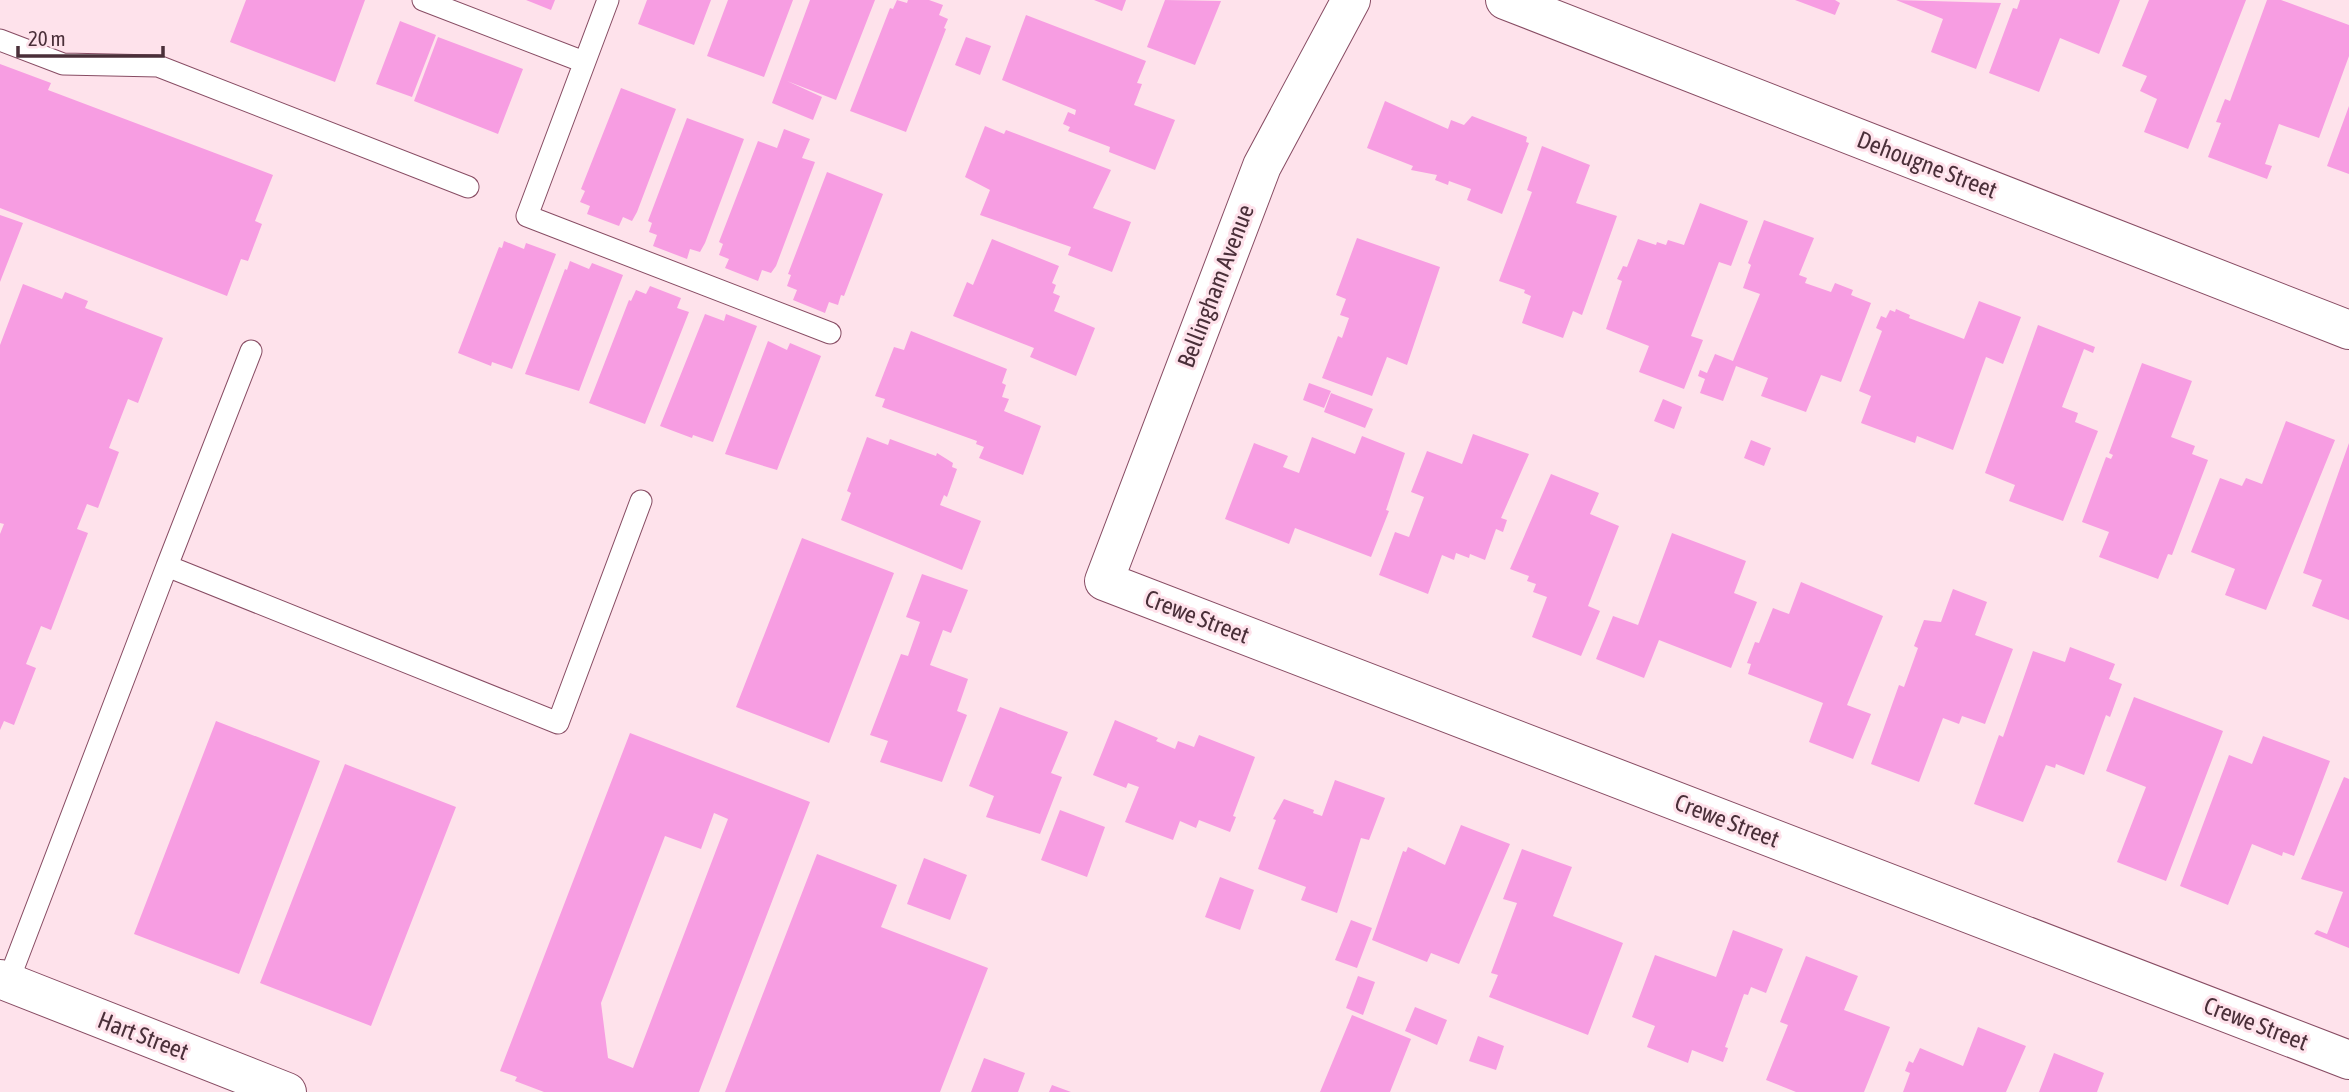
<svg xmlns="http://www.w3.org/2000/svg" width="2349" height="1092" font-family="'Asap Condensed',sans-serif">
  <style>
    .building { fill: #f79de2; fill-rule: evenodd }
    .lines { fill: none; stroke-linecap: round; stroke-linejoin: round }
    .service-casing { stroke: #874c63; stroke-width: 23 }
    .minor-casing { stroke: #874c63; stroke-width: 40 }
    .service { stroke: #fff; stroke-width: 21 }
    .minor { stroke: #fff; stroke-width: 38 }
    .labels { text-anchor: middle; stroke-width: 6; stroke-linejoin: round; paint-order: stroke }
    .street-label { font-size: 24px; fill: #4a2f39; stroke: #fee2eb }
  </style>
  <rect width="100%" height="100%" fill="#fee2eb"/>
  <path class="building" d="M246,0H365L335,82L230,42Z
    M526,0H555L551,10Z
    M647,0H711L694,45L638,24Z
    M728,0H793L764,77L707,56Z
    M810,0H875L836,100L787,81L822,97L813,120L772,103Z
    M897,0L907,3L908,0H929L943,5L939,15L948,19L944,28L946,29L906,132L850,111L890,8L893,9Z
    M1094,0H1126L1122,11Z
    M1165,0L1221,1L1195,65L1147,47Z
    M1795,0H1835L1840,3L1835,15Z
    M1896,0L2001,3L1976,69L1931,52L1943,19Z
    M2020,0H2120L2099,54L2060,38L2039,92L1989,73L2013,8L2017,9Z
    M2149,0H2246L2188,149L2144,132L2157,99L2140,91L2147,76L2122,66Z
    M2267,0H2281L2349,25V56L2319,138L2279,124L2265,164L2272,166L2267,179L2208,157L2221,123L2216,122L2225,99L2230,101Z
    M1026,15L1146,61L1137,83L1142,84L1134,105L1175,120L1155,170L1109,152L1110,147L1068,131L1070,127L1063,124L1068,112L1075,115L1076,110L1002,80Z
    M400,21L436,35L412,97L376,84Z
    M438,37L523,69L498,134L414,101Z
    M966,37L991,46L980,75L955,65Z
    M0,64L51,83L48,90L273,175L255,221L262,224L248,261L241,259L227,296L0,208Z
    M621,88L676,109L637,212L632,221L623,217L619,226L587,214L590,206L580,202L585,191L581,189Z
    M1385,101L1448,129L1451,120L1464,125L1472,116L1527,137L1526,142L1529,143L1502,214L1467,200L1471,189L1449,181L1448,185L1435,180L1437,175L1411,170L1413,166L1367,148Z
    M2349,106V174L2327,166Z
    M687,118L744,139L705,243L700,252L690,249L687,259L653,246L657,235L649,232L652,223L648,221Z
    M985,126L1004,134L1006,130L1111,170L1093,208L1131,222L1112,272L1068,255L1071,247L980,215L990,190L965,177Z
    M784,129L810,139L802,158L815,162L776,266L771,273L762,270L758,281L725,268L729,259L719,255L723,244L719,242L758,141L777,148Z
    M1542,146L1590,165L1576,203L1617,216L1582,315L1573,311L1563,338L1522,323L1531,296L1524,293L1525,290L1499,281L1532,192L1527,190Z
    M827,172L883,194L844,296L841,295L838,305L829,302L825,313L793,300L797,290L787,286L791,275L788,274Z
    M1700,203L1748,221L1731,266L1719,262L1691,336L1703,340L1684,389L1639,372L1649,346L1606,329L1622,281L1617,279L1623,266L1627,267L1638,239L1656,245L1657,242L1666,245L1668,240L1684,245Z
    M0,215L23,223L0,282Z
    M1764,220L1814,238L1799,275L1807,278L1805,283L1831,292L1835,283L1853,290L1851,295L1871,303L1841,382L1821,375L1806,412L1761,396L1768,378L1736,366L1723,401L1700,393L1705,379L1698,376L1700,370L1707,373L1715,354L1733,361L1760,294L1743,288L1751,265L1748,263Z
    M1357,238L1440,267L1407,365L1387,357L1372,396L1322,378L1338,336L1342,338L1349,318L1340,315L1346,299L1336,295Z
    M992,239L1059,266L1052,283L1056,285L1053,293L1060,296L1054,311L1095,328L1076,376L1030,357L1034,348L953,316L967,282L973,285Z
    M504,241L524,249L526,243L556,254L512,369L492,362L491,366L458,353L499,247L502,248Z
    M570,261L589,269L592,263L623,275L579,391L525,374L565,269L567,270Z
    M23,284L62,299L65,292L88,301L85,308L163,338L138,403L128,399L109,448L119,452L98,508L87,504L77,529L88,533L51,630L41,626L26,664L36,668L14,725L4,721L0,730V534L4,524L0,523V345Z
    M650,286L681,298L677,308L689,312L645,424L589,403L629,300L631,301L636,290L646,294Z
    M1979,301L2021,317L2003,364L1986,357L1953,450L1917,436L1915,443L1861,423L1871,396L1859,391L1882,331L1876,328L1881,316L1886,318L1890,310L1895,312L1896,309L1910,315L1909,318L1964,339Z
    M705,314L724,321L726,314L757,326L713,442L693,435L692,438L660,426Z
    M2038,325L2095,347L2093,353L2084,349L2062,407L2078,413L2075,422L2098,431L2063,521L2009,501L2015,485L1985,473Z
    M911,331L1007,369L1002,383L1006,385L1002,397L1009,399L1004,411L1041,426L1023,475L979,458L984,447L976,444L977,441L882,407L885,399L875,396L894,347L904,350Z
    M768,341L787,350L790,343L821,356L777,470L725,454Z
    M2142,363L2192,381L2171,437L2195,446L2192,454L2208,460L2172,555L2168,554L2158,579L2099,557L2109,532L2082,522L2106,457L2111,459L2113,455L2109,453Z
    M1309,383L1331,391L1324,408L1303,400Z
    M1331,393L1373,409L1365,428L1324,412Z
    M1663,399L1682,407L1674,429L1654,421Z
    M2286,421L2335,440L2266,610L2225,595L2235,569L2191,552L2220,478L2242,486L2246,478L2262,484Z
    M1473,434L1529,454L1501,518L1507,520L1503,532L1496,529L1485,560L1470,554L1469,558L1456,553L1454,560L1442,555L1428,594L1379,575L1395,532L1409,537L1424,497L1411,492L1427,451L1462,464Z
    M1362,436L1405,453L1386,510L1389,511L1371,557L1295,528L1289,544L1225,519L1254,443L1288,456L1283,467L1299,473L1312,437L1355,454Z
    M867,437L888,445L890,439L936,456L937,453L953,463L952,467L957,469L947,497L944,495L940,505L981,521L962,570L841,520L851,493L847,491Z
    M1751,440L1771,448L1764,466L1744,458Z
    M2349,443V620L2312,606L2322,580L2303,573Z
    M1551,474L1599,493L1590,514L1619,526L1588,606L1600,611L1581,656L1532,637L1547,597L1533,592L1536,584L1527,581L1529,576L1510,569Z
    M1672,533L1746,561L1734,593L1757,602L1731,668L1659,640L1644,678L1596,659L1613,616L1638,625Z
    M802,538L894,573L829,743L736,707Z
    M922,574L968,590L951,633L943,630L930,665L968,679L957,711L967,715L942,782L880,762L888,741L870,735L901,654L908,656L920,622L906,617Z
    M1801,582L1883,616L1847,705L1871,714L1853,759L1809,742L1823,703L1748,674L1751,664L1747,663L1755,642L1759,643L1773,608L1789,614Z
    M1953,589L1987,602L1975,635L2013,649L1985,724L1962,716L1959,724L1943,718L1919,782L1871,764L1899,685L1904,687L1918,648L1914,646L1924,620L1941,622Z
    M2070,647L2115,664L2109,679L2122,684L2110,717L2106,715L2084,775L2056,764L2055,768L2046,765L2023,822L1974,804L1999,735L2003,737L2033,651L2065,662Z
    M2134,697L2223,731L2166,881L2117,862L2146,787L2106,771Z
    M1000,707L1068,732L1051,773L1062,777L1040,834L986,817L994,796L969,786Z
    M1115,720L1158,738L1156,741L1175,749L1178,741L1194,747L1199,735L1255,757L1233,816L1236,817L1230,832L1199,820L1196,828L1180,821L1173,840L1125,822L1139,787L1128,783L1126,788L1093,775Z
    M216,721L320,761L239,974L134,934Z
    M630,733L810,802L699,1092H544L515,1081L517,1077L500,1071ZM714,813L728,819L633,1068L608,1058L601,1003L665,836L701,849Z
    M2263,736L2330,761L2294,856L2283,852L2282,856L2252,844L2228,905L2180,886L2229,755L2252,764Z
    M345,764L456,807L371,1026L260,983Z
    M2344,777L2349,779V948L2314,934L2317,930L2327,934L2343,892L2301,879Z
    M1335,780L1385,798L1369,840L1361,838L1337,913L1301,900L1306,887L1258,869L1276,820L1273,819L1284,799L1314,810L1313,813L1322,816Z
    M1060,810L1105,827L1087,877L1041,860Z
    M1461,825L1510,844L1459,964L1431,953L1427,962L1372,940L1403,851L1406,852L1408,847L1445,865Z
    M1522,849L1572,867L1553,916L1623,943L1588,1035L1489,997L1498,975L1491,973L1517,903L1503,899Z
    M817,854L897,885L881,927L988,968L940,1092H725Z
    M924,858L967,875L950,920L907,904Z
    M1220,877L1254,890L1240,930L1205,917Z
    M1351,920L1372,928L1357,968L1335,960Z
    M1733,930L1783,949L1766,993L1751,987L1748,995L1744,994L1725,1047L1728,1048L1723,1062L1692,1050L1688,1063L1647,1047L1655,1026L1632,1017L1655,955L1716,977Z
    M1806,956L1858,976L1844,1010L1890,1027L1864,1092H1796L1766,1080L1788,1025L1780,1022Z
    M1358,976L1375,982L1363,1015L1346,1008Z
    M1415,1007L1447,1020L1437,1045L1405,1031Z
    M1352,1015L1411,1039L1390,1092H1320Z
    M1978,1027L2026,1046L2006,1092H1903L1910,1073L1905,1071L1909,1061L1913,1063L1920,1048L1963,1066Z
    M1478,1036L1504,1046L1496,1070L1469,1061Z
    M2054,1053L2104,1073L2097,1092H2039Z
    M984,1058L1025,1073L1018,1092H971Z
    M1052,1085L1071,1092H1049Z"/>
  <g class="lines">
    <g class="service-casing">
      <path id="service" d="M423,0L584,62
        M608,0L527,216L830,333
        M0,40L63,64L158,66L468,187
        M167,566L251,351
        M8,982L167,566L558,723L641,501"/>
    </g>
    <g class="minor-casing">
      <path id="minor" d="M1351,0L1262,166L1104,581L2349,1060
        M1505,0L2349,330
        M0,979L287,1092"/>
    </g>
    <use href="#service" class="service"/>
    <use href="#minor" class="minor"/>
  </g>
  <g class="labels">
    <g class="street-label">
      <text transform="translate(1927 165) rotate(21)" y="8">Dehougne Street</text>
      <text transform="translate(1216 286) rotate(-69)" y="8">Bellingham Avenue</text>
      <text transform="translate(1197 617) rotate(21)" y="8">Crewe Street</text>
      <text transform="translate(1727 821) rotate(21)" y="8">Crewe Street</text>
      <text transform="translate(2256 1024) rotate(21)" y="8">Crewe Street</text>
      <text transform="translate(143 1036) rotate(21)" y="8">Hart Street</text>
    </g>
  </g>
  <path d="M18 46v10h145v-10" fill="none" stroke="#4a2f39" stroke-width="3.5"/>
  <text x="28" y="46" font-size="21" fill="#4a2f39" stroke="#fee2eb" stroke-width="5" paint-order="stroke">20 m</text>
</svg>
